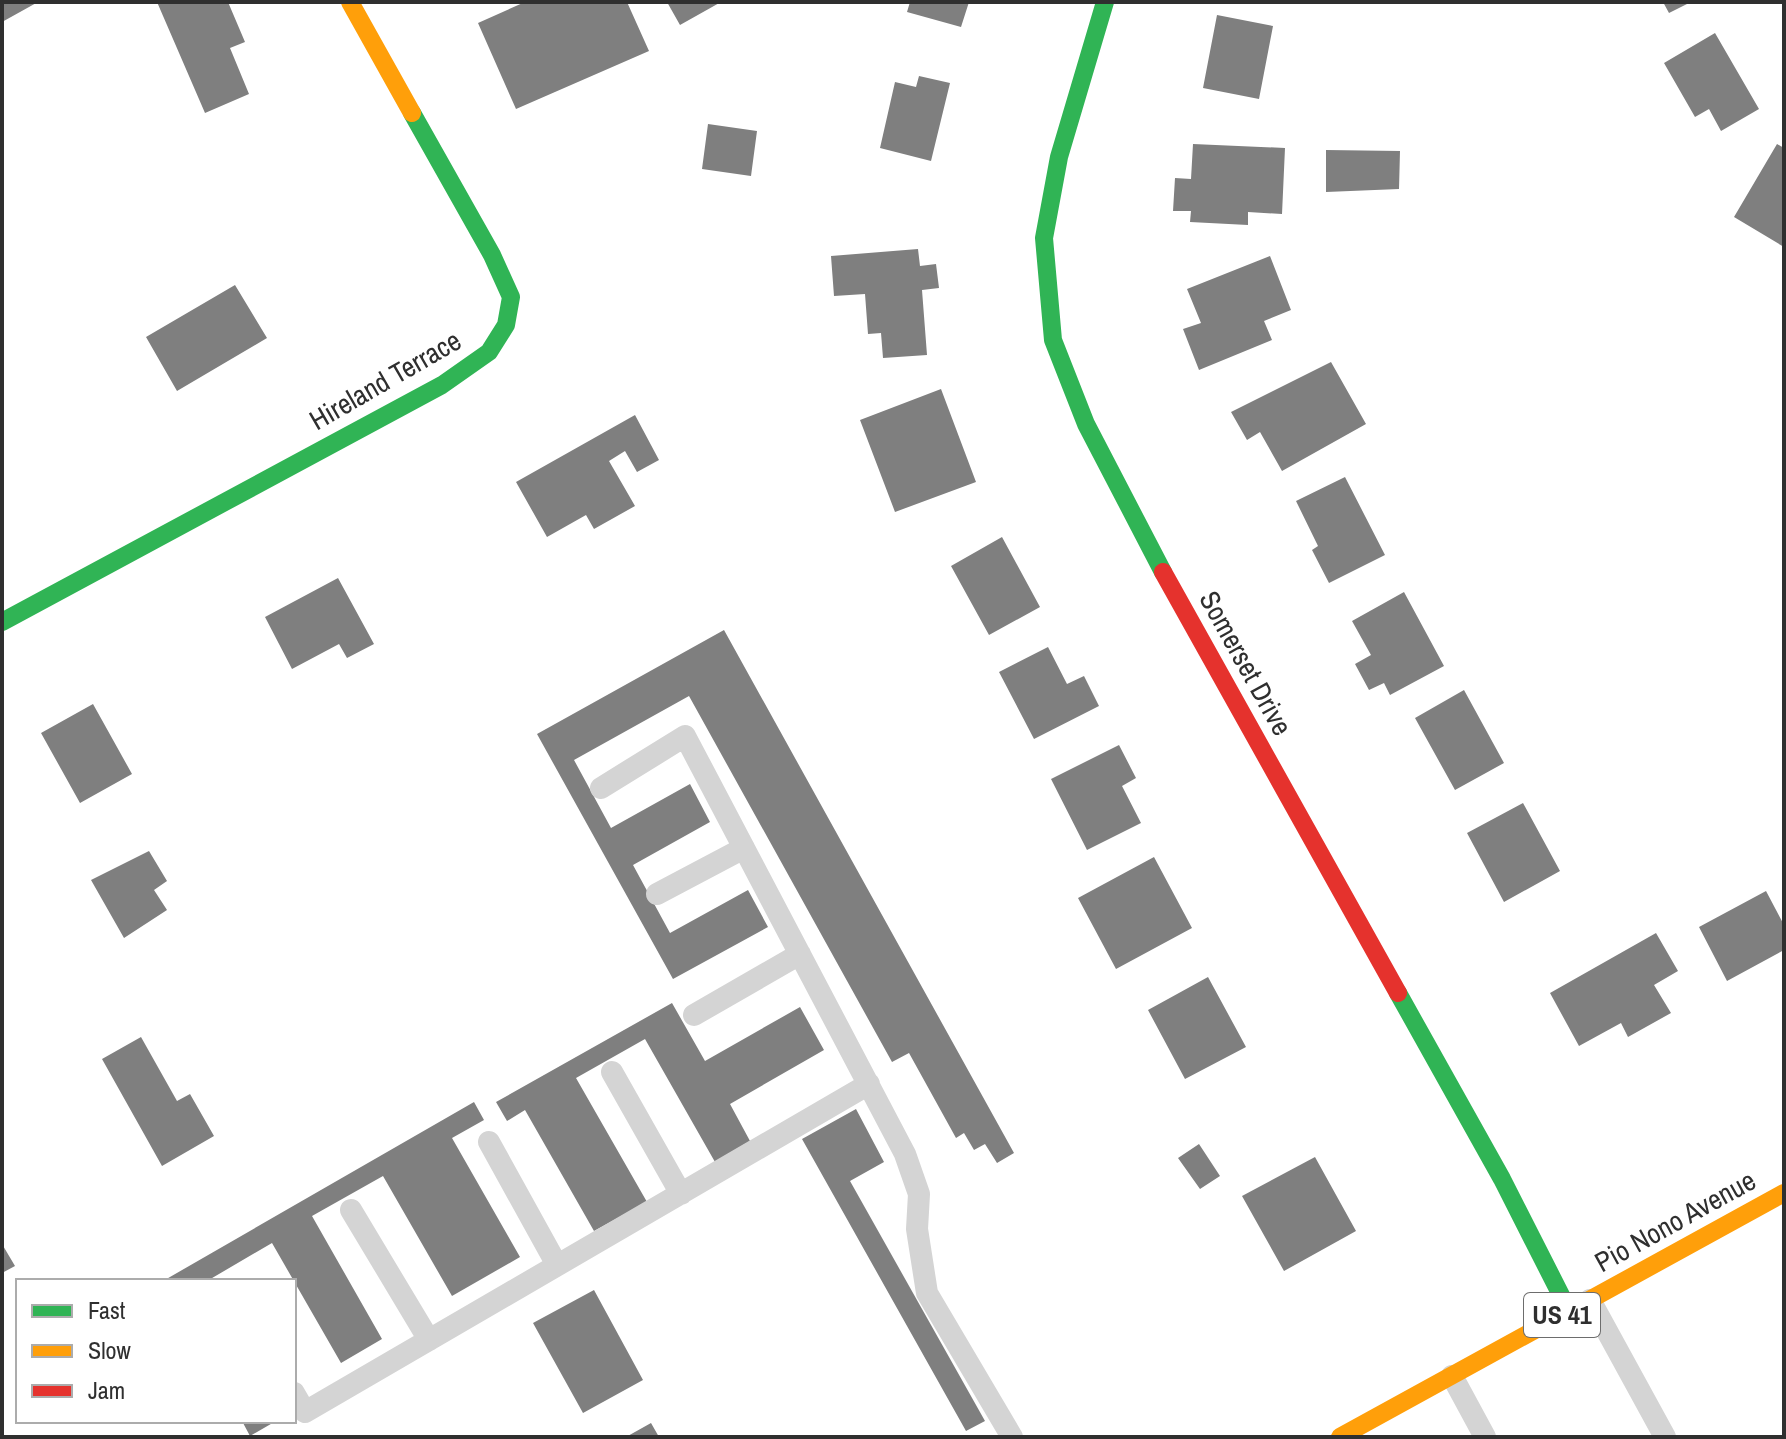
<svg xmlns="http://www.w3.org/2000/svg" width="1786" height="1439" font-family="'Archivo Narrow',sans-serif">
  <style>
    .building { fill: #7f7f7f }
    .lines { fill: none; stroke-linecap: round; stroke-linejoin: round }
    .lane { stroke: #d4d4d4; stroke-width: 22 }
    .fast { stroke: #30b455; stroke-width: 18 }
    .slow { stroke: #ff9f0a; stroke-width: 18 }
    .jam { stroke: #e5322d; stroke-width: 18 }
    .labels { text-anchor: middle; stroke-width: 8; stroke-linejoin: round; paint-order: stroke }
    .shield { fill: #fff; stroke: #6d6d6d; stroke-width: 2 }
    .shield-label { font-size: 26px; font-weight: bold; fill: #2f2f2f }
    .street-label { font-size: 28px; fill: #2f2f2f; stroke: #fff }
  </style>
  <rect width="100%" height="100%" fill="#fff"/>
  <path class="building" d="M2,2H38L2,22Z
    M157,2H228L245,42L230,48L249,94L205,113Z
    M525,2H627L649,51L516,109L478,23Z
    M667,2H721L680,25Z
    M910,2H969L961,27L907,12Z
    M1663,2H1691L1669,13Z
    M1217,15L1273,26L1259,99L1203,88Z
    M1715,33L1759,109L1721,131L1709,109L1695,117L1664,63Z
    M919,76L950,83L931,161L880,148L895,82L916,87Z
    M708,124L757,131L751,176L702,169Z
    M1193,144L1285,148L1282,214L1248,212V225L1190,222L1191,211H1173L1175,178L1191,179Z
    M1777,144L1784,148V247L1734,217Z
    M1326,150L1400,151L1399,189L1326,192Z
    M918,249L920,266L936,264L939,288L922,290L927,355L883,358L881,333L868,334L865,294L834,296L831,256Z
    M1270,256L1291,310L1264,321L1272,340L1199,370L1183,329L1201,323L1187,289Z
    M235,285L267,338L177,391L146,337Z
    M1331,362L1366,424L1282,471L1260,432L1247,440L1231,412Z
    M941,389L976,482L895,512L860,420Z
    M635,415L659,460L637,472L625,451L609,461L635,506L594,529L586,515L547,537L516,482Z
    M1345,477L1385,555L1329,583L1312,550L1318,546L1296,501Z
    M1002,537L1040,607L989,635L951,566Z
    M338,578L374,644L347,658L339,644L292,669L265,617Z
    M1404,592L1444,666L1390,695L1384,683L1369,690L1355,664L1371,655L1352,621Z
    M724,630L1014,1153L997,1163L985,1144L974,1150L964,1133L956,1138L909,1053L892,1062L689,696L574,760L611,828L690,784L710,822L633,865L670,933L748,890L768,927L673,979L537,734Z
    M1048,647L1067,684L1084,676L1099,706L1034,739L999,672Z
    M1464,690L1504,763L1455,790L1415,718Z
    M93,704L132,774L80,803L41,733Z
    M1119,745L1136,778L1122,786L1141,823L1087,850L1051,779Z
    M1523,803L1560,871L1504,902L1467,833Z
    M149,851L167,881L154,890L167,910L124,938L91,880Z
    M1154,857L1192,928L1116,969L1078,898Z
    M1766,891L1784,925V950L1727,981L1699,927Z
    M1656,933L1678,971L1654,985L1671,1013L1628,1037L1621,1023L1579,1046L1550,993Z
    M1208,977L1246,1047L1185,1079L1148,1010Z
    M672,1003L705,1061L800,1007L824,1050L730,1104L750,1141L715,1162L645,1039L576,1078L647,1202L594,1231L525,1110L507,1121L496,1102Z
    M141,1037L177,1101L190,1094L214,1136L162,1166L102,1059Z
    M474,1102L484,1120L452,1138L520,1257L452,1296L383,1176L312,1216L382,1339L341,1363L272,1243L207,1281H163Z
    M856,1109L884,1162L850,1181L985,1421L966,1431L802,1139Z
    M1199,1144L1220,1176L1200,1189L1178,1158Z
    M1315,1157L1356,1231L1284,1271L1242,1196Z
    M2,1244L15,1266L2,1273Z
    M594,1290L643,1380L583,1413L533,1323Z
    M242,1421H276L250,1436Z
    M651,1423L659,1437H626Z"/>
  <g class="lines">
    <path class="lane" d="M601,788L685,736L905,1154L919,1194L917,1229L927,1293L1012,1437
      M657,894L744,848
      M694,1015L800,954
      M612,1072L681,1194
      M489,1142L557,1265
      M351,1210L429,1340
      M1590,1300L1665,1437
      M1452,1376L1485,1437
      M294,1393L305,1412L869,1084"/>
    <path class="fast" d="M1105,2L1059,157L1044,238L1053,340L1086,424L1163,572
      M2,622L442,385L489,352L506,325L511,297L492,255L412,113
      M1398,993L1502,1179L1569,1311"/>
    <path class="slow" d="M350,2L412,113
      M1340,1437L1784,1193"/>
    <path class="jam" d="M1163,572L1398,993"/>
  </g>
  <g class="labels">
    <rect class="shield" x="1524" y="1293" width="76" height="44" rx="6"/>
    <g class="shield-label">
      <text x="1562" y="1324">US 41</text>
    </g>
    <g class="street-label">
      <text transform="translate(385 380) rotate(-30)" y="10">Hireland Terrace</text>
      <text transform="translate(1246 663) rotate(61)" y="10">Somerset Drive</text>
      <text transform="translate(1675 1221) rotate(-29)" y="10">Pio Nono Avenue</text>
    </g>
  </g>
  <rect width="1786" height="1439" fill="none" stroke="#2f2f2f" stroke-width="8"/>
  <rect x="16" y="1279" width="280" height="144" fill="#ffffff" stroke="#acacac" stroke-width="2"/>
  <rect x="32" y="1305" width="40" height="12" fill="#30b455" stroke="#acacac" stroke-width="2"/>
  <text x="88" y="1319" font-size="24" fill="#2f2f2f">Fast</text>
  <rect x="32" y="1345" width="40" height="12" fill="#ff9f0a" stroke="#acacac" stroke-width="2"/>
  <text x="88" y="1359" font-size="24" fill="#2f2f2f">Slow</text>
  <rect x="32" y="1385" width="40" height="12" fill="#e5322d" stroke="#acacac" stroke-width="2"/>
  <text x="88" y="1399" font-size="24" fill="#2f2f2f">Jam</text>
</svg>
